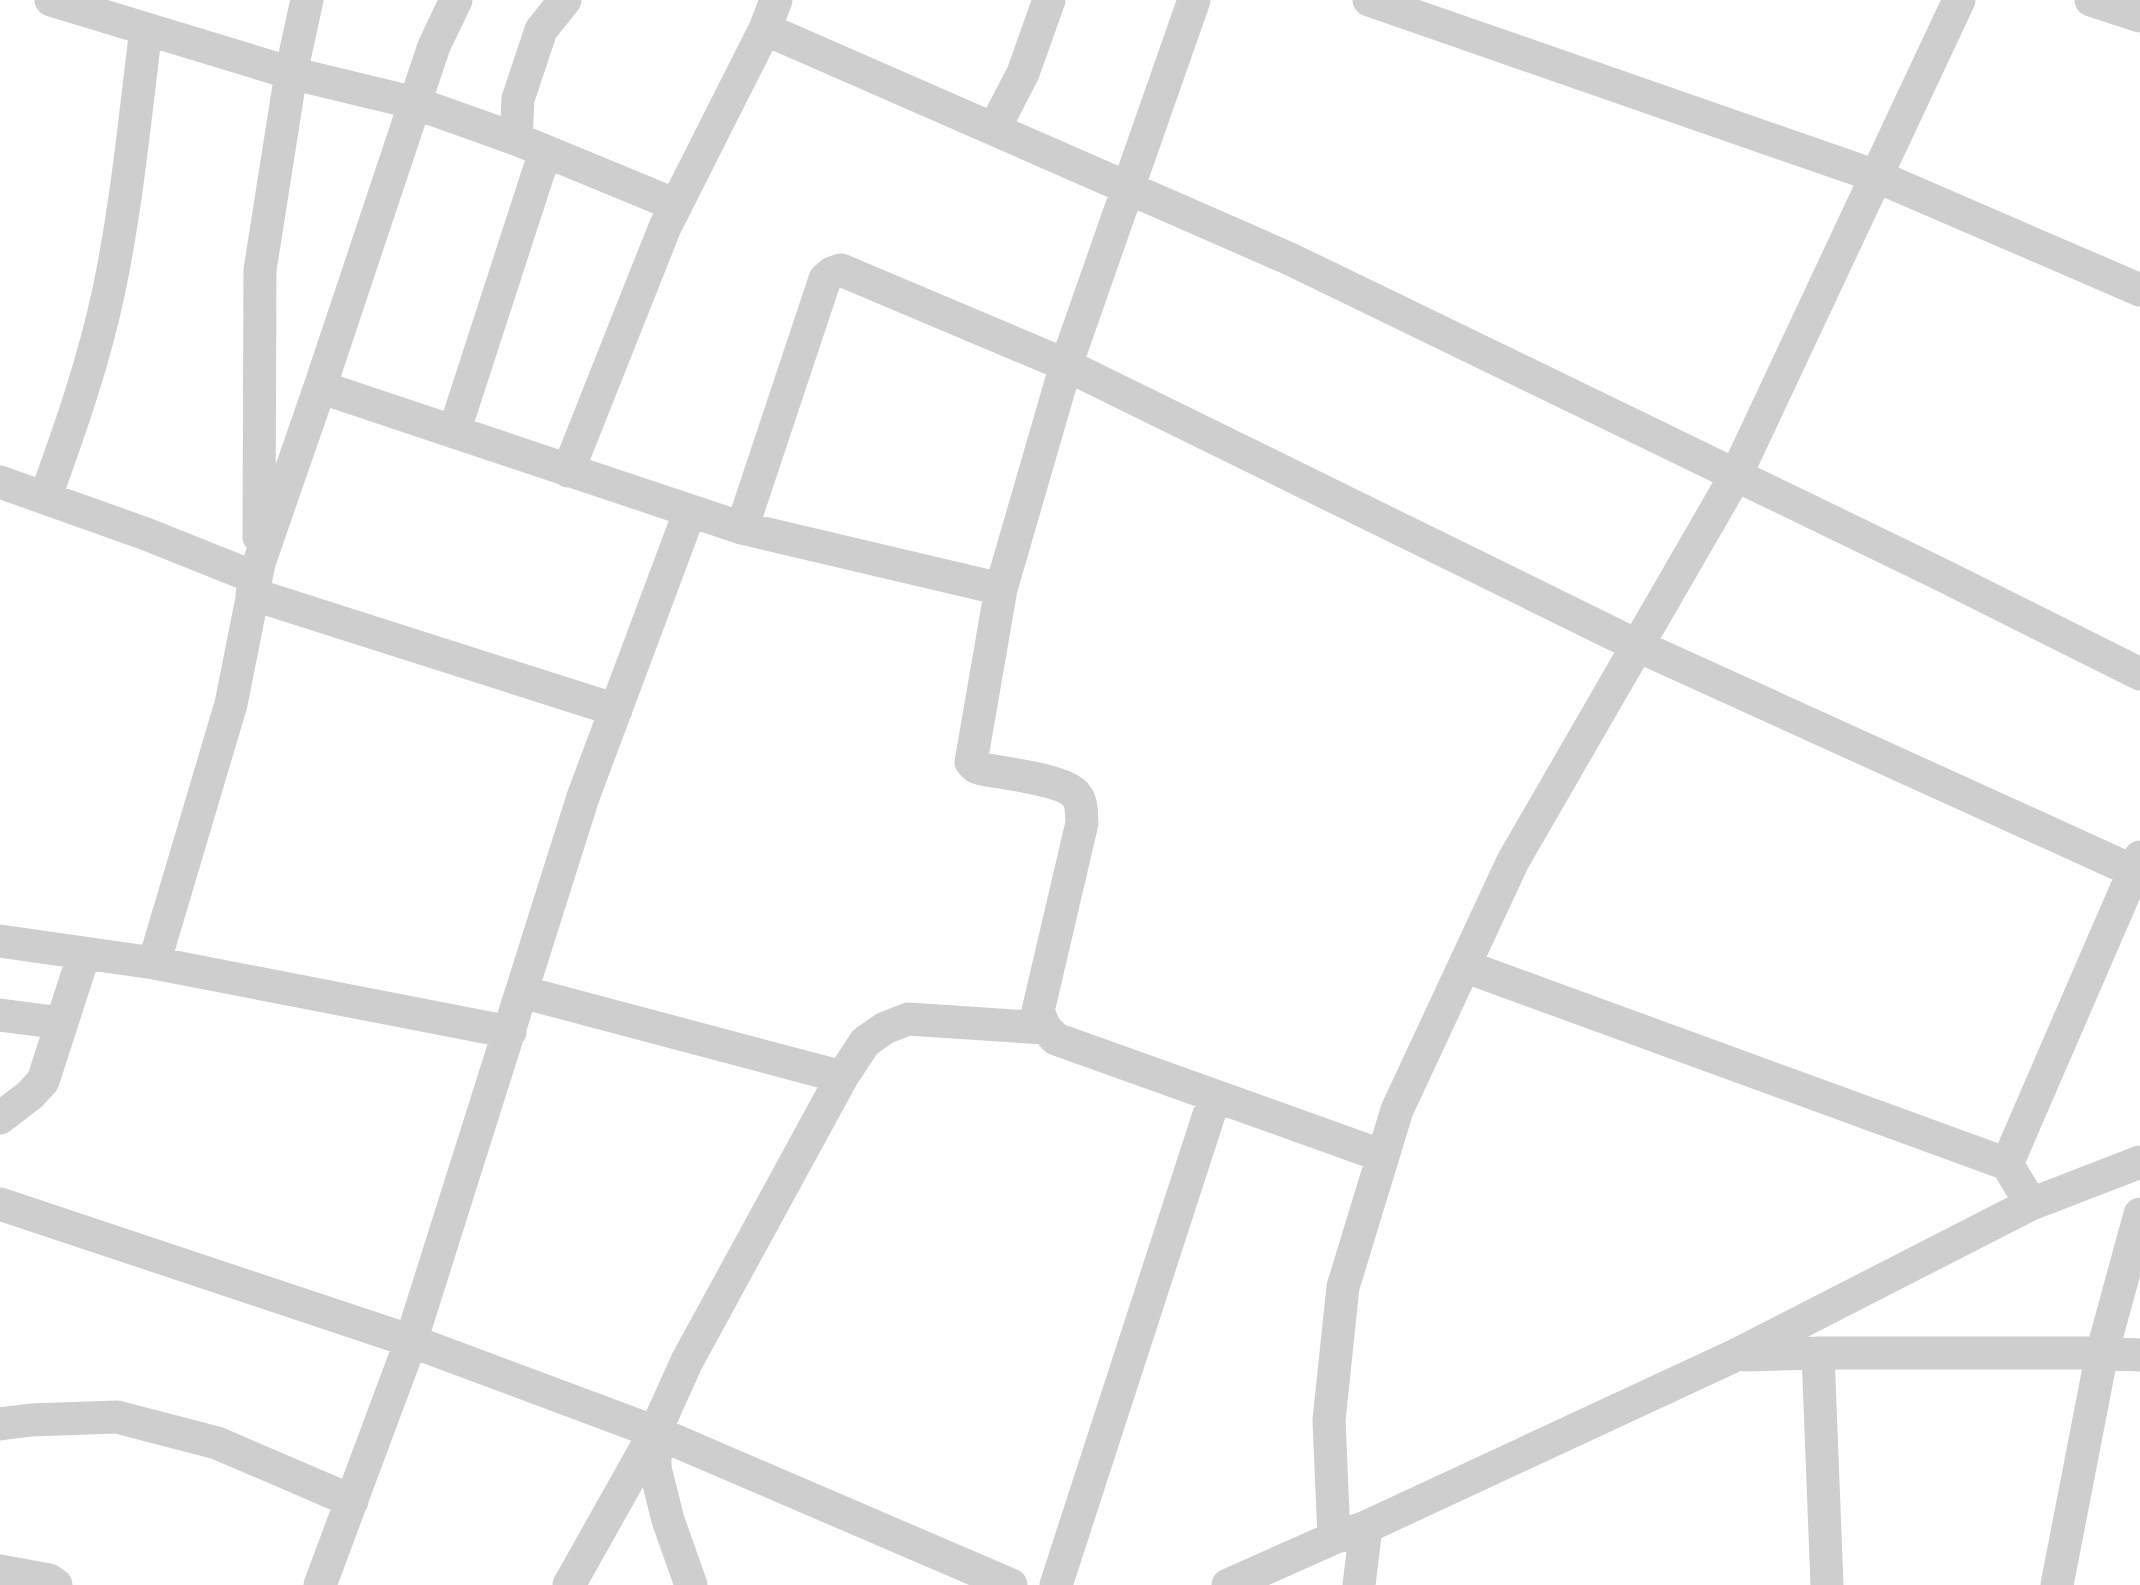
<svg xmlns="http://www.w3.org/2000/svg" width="2140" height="1585" font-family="Quicksand,sans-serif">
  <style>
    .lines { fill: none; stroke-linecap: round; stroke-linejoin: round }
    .minor { stroke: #cecece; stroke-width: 33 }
  </style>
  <rect width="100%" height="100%" fill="#fff"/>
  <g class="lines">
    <path class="minor" d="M51,0L291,73L415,103L516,139L676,205
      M1194,0L1066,365L1001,589L971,762L976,767L982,769C1003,773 1058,779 1073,792C1083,800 1081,812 1082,823L1038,1011L1045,1028L1056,1039L1383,1156
      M1369,0L1876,176L2140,290
      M2091,0L2140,16
      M765,29L1290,259L1944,576L2140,674
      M994,129L1023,73L1049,0
      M516,139L518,99L541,30L565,0
      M320,387L742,528L1001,589
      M454,432L545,152
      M568,471L665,227L765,29L776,0
      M0,482L146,534L256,578
      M45,498C70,430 94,361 109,290C127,204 135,116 146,29
      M742,528L825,279L832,273L841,270L1066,365L1638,646L2140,874
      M259,537L260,270L291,73L307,0
      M252,594L616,710
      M0,941L154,963L510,1032
      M154,963L231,704L259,563L320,387L434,46L456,0
      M1464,966L2007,1164L2031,1204
      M522,992L842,1077
      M0,1015L62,1023
      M0,1118L30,1095L43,1081L84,954
      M2007,1164L2140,857
      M0,1204L411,1341L655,1432L1011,1585
      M1818,1353L1827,1585
      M1746,1355L1818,1353H2102L2140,1355
      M0,1424L31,1420L117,1417L217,1443L352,1501
      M655,1432V1468L668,1520L691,1585
      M1334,1538L1329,1420L1343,1287L1397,1110L1513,861L1736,475L1959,0
      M0,1571L49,1580L56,1585
      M320,1585L411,1341L583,797L690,511
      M569,1585L655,1432L687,1361L842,1077L865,1042L885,1028L908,1019L1045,1028
      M1056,1585L1215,1096
      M1228,1585L1334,1538L1366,1527L1736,1355L2031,1204L2140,1162
      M1359,1585L1366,1527
      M2057,1585L2102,1353L2140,1214"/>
  </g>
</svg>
